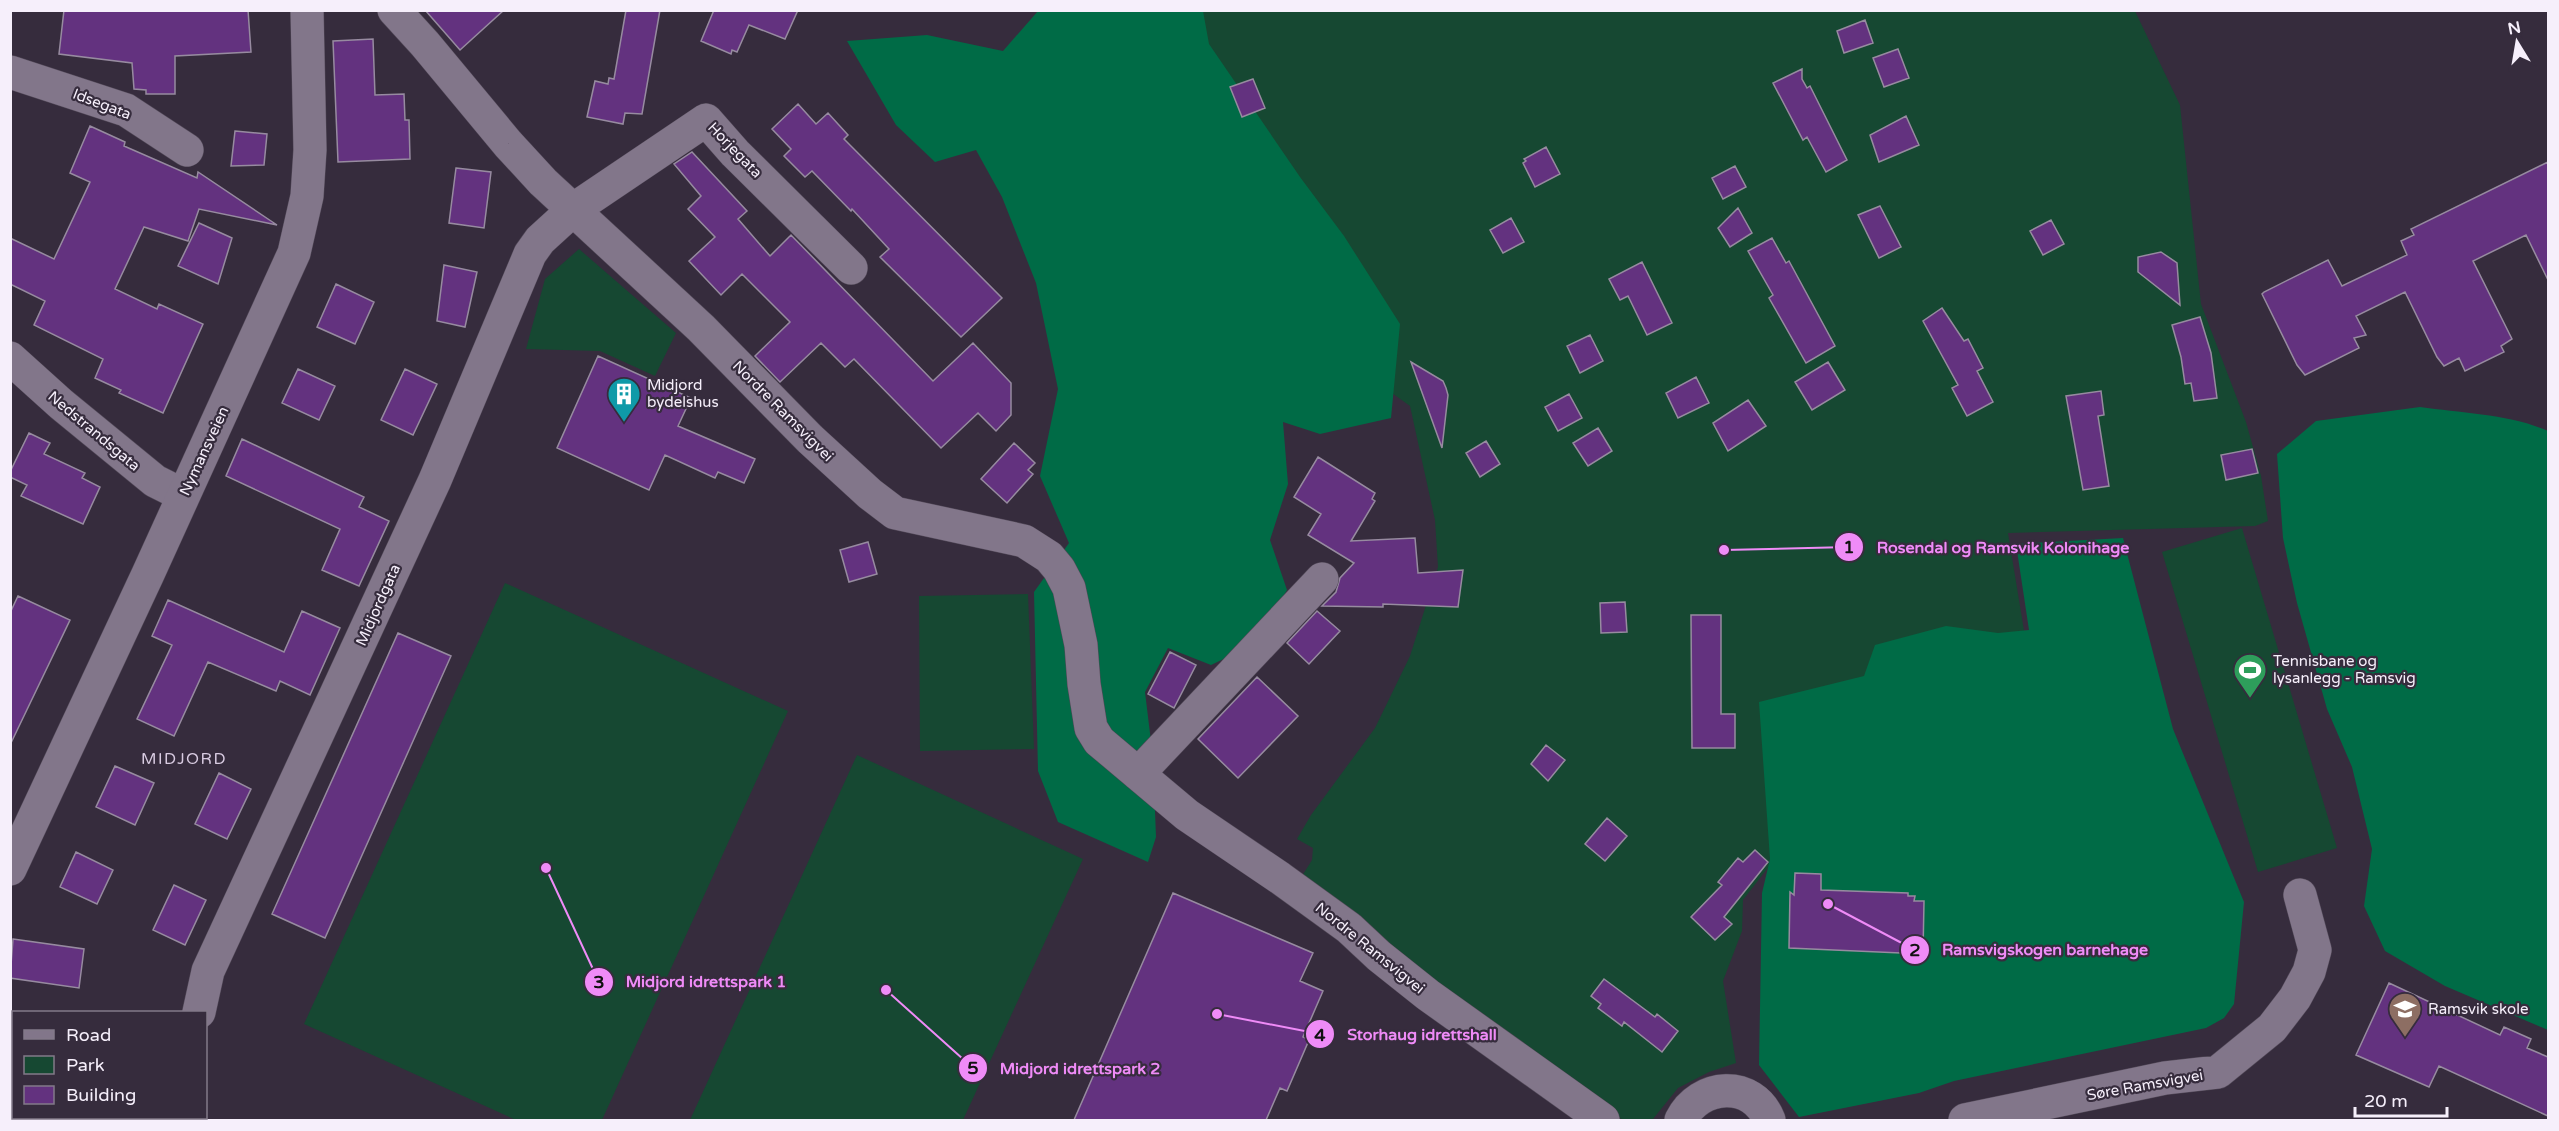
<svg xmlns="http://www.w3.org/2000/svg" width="2559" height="1131" font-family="'Varela Round',sans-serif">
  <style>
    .green { fill: #164832 }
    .forest { fill: #006b46 }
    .building { fill: #63327f; stroke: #978ba0; stroke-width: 1.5 }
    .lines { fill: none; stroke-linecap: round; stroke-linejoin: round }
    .street-casing { stroke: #524958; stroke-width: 34 }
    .secondary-casing { stroke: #524958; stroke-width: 34 }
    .street { stroke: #82768a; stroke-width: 33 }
    .secondary { stroke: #82768a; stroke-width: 33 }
    .labels { text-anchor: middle; stroke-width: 4.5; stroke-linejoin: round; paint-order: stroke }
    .street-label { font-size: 15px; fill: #f6effb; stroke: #362c3d }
    .poi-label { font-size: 15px; fill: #f6effb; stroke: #362c3d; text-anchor: start }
    .neighbourhood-label { font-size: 16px; letter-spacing: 1.5px; fill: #d8cbe1; stroke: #362c3d }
    .leader { fill: none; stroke: #ef8bf7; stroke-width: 2 }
    .callout-dot { fill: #ef8bf7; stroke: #362c3d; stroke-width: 2 }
    .mark-label { font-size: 18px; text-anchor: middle; font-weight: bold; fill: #111 }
    .callout-label { font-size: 16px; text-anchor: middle; font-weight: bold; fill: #ef8bf7; stroke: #362c3d; stroke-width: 4.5; stroke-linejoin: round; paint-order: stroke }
  </style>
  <rect width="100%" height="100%" fill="#362c3d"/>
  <path class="green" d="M1193,11H2135L2180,105L2201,304L2246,422L2261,476L2268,521L2255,526L2008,533L2038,716L1801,825L1743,900L1742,931L1723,981L1736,1063L1709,1072L1678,1088L1653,1119L1623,1120L1590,1098L1364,929L1302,876L1312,860L1313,848L1297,839L1311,815L1375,728L1410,656L1438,567L1435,520L1410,406L1378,383L1196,44Z
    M579,249L676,333L655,376L600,351L526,349L545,279Z
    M2242,528L2337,848L2258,872L2162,552Z
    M505,583L788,711L602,1120H516L304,1024Z
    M1028,594L1034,749L920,751L919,596Z
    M857,755L1083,859L963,1120H690Z"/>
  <path class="forest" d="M1038,11H1203L1209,44L1300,177L1344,236L1400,324L1391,418L1320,434L1283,422L1288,484L1270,540L1287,590L1280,602L1232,655L1211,665L1168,648L1145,692L1153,758L1156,837L1148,862L1058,822L1038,771L1034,592L1069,543L1040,476L1058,389L1036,283L1002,197L976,150L935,162L896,125L847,41L927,35L1003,51Z
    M2420,407C2461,413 2510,414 2548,431V1030L2445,986L2385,951L2364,906L2372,849L2352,767L2327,709L2297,603L2283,538L2277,454L2316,421Z
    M2123,538L2173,729L2244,902L2234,1004L2224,1018L2206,1028L1954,1081L1919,1093L1799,1117L1759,1065L1762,893L1770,859L1759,702L1864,676L1875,645L1946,626L1998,633L2029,630L2016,544Z"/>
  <path class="building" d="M64,10H248L251,52L175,56V94H146V90L134,89L132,63L59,54Z
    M425,10H504L460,50Z
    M626,10H660L642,114L625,113L623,124L587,117L595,81L608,84L609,78L614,79Z
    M714,10H798L785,39L749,25L737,52L732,50L731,54L701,41Z
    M1865,20L1873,43L1844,53L1837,31Z
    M373,39L375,95L404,94L405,120H409L410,159L338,162L333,41Z
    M1898,49L1909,78L1884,87L1873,58Z
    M1802,69V79L1807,88L1810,86L1847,160L1826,172L1807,137L1803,140L1773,83Z
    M1253,79L1265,108L1242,117L1230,87Z
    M798,104L816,124L828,113L848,135L844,139L1002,298L961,337L880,257L889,249L852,209L851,211L812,171L805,177L784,156L791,149L772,129Z
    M1906,116L1919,145L1879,162L1870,135Z
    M90,126L125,142L124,146L197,178L198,172L277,225L199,209L188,241L144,227L115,289L157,309L159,304L203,324L163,413L119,393L121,390L95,378L103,359L34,325L45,301L10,284V238L54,259L90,182L70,173Z
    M235,131L267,134L264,165L231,166Z
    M1546,147L1560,174L1535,187L1523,163L1526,161L1524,159Z
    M692,152L747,211L738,219L770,256L791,235L933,381L973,343L1011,383V415L996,431L978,413L941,448L854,359L845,367L821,343L780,382L755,356L790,322L742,274L721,295L689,261L715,237L688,209L701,196L674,164Z
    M2548,162V280L2526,235L2473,261L2512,339L2501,346L2504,352L2465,371L2459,358L2444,366L2437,357L2405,292L2356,316L2366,335L2354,338L2359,348L2305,375L2297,365L2262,294L2264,292L2328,260L2342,286L2407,255L2401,241L2414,235L2411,229Z
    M1735,166L1746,187L1723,199L1712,178Z
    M456,168L491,172L484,228L449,223Z
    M1880,206L1901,247L1879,258L1858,215Z
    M1738,208L1752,233L1730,247L1718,228Z
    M1511,218L1524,242L1503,253L1490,230Z
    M2051,220L2064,244L2043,255L2030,231Z
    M199,223L232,238L218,284L178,266Z
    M1772,238L1786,263L1789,261L1835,346L1806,363L1769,298L1773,295L1748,251Z
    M2161,252L2177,263L2180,305L2138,272V257Z
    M1642,262L1672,323L1647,335L1628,296L1620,300L1609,279Z
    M444,265L477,272L465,327L437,321Z
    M336,284L374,302L355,344L317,327Z
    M1942,308L1964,341L1968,339L1983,368L1977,371L1993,402L1967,416L1952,388L1958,385L1923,321Z
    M2200,317L2211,353L2217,398L2194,401L2191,383L2185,384L2181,357L2172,325Z
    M1590,335L1603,361L1580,373L1567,346Z
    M598,356L691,398L678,426L755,459L744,483L718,472L715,478L665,455L649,490L557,448Z
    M1411,362L1443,381L1446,388L1448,395L1442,448Z
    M1828,362L1845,390L1812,410L1795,382Z
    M298,369L335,386L319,420L282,403Z
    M405,369L437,384L413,435L381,420Z
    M1696,377L1709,403L1678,418L1666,393Z
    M2101,391L2104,415L2098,416L2109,486L2083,490L2066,396Z
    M1569,394L1582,418L1558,431L1545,407Z
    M1748,400L1766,426L1728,451L1713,423Z
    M1598,428L1612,451L1588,466L1573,443Z
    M29,433L50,443L44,454L85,473L82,478L100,487L83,524L21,496L27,485L10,477V472Z
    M242,439L364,497L359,507L389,521L359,586L322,570L340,529L226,476Z
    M1486,441L1500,464L1480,477L1466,453Z
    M1014,443L1035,463L1028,470L1033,474L1007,503L981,479Z
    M2252,449L2258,473L2226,480L2221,455Z
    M1318,457L1375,493L1372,499L1375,501L1351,541L1415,538L1418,573L1463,570L1458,607L1383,604V607L1322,606L1336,592L1340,578L1354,563L1308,535L1321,514L1294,497Z
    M868,542L877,574L849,582L840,550Z
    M18,596L70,620L10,745V613Z
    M168,600L284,652L302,611L340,628L310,695L280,681L276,691L208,662L174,736L137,719L172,645L152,636Z
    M1625,602L1627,632L1601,633L1600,603Z
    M1317,611L1340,631L1309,664L1287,643Z
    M1691,615H1721V714H1735V748H1692Z
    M398,633L451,656L325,938L272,914Z
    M1170,652L1196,665L1174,708L1148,694Z
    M1257,677L1298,716L1238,778L1198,739Z
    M1546,745L1565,760L1548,781L1531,764Z
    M115,766L154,783L135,825L96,807Z
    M219,773L251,789L227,839L195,824Z
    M1607,818L1627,836L1605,861L1585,844Z
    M1755,850L1768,862L1724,917L1732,924L1715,940L1691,917L1722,885L1718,882L1738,858L1743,862Z
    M76,852L113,870L97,904L60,887Z
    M1795,873L1821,874V890L1908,893V896H1915L1914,901H1924L1923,954L1789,948L1790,892L1794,895Z
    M174,885L206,900L185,945L153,930Z
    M1173,893L1313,953L1300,981L1323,991L1303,1037L1309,1040L1287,1091L1280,1088L1266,1120H1074Z
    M13,939L84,949L79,988L10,978Z
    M1604,979L1655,1017L1657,1014L1678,1031L1662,1052L1624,1022L1622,1026L1598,1008L1601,1004L1591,996Z
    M2389,983L2500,1035L2504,1027L2531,1039L2527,1048L2548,1057V1116L2439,1066L2429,1087L2356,1055Z"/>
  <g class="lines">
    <g class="street-casing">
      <path id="street" d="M394,10L425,44L508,144L543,182L701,328L810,439L870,494L895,513L1024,541L1049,557L1059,569L1069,588L1081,645L1084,684L1091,728L1099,741L1187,815L1280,878L1349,928L1379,956L1428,995L1603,1120
        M10,72L126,110L187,150
        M10,358L61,404L155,481L183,495
        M1138,774L1322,579
        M199,1012L208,971L435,480L530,254L540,240L574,209L706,120L735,153L851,268
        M182,1120L183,1118
        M1681,1120C1699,1083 1753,1079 1769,1120
        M1965,1120L2165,1078L2218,1072L2272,1028L2295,998L2309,972L2315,950L2300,895"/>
    </g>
    <g class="secondary-casing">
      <path id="secondary" d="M10,869L148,574L294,253L307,196L310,150L307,10"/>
    </g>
    <use href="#street" class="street"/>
    <use href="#secondary" class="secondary"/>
  </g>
  <defs>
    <g id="building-pin" transform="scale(1.725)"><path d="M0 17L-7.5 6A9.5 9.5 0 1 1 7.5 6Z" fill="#0f9aa8" stroke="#362c3d"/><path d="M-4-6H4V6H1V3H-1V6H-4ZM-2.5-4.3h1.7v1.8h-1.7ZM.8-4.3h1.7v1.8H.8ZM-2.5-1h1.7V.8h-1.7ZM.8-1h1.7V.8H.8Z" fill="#fff"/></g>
    <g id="stadium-pin" transform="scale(1.725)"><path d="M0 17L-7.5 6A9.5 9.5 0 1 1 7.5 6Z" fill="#2e9e5b" stroke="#362c3d"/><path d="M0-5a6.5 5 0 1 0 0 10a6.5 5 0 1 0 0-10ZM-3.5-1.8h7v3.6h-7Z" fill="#fff"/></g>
    <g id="school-pin" transform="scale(1.725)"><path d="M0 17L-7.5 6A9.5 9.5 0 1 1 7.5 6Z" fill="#8d6e63" stroke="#362c3d"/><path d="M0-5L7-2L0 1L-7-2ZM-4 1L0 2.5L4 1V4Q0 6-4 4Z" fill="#fff"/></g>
  </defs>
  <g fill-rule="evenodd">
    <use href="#building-pin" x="624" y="394"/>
    <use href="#stadium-pin" x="2250" y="670"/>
    <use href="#school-pin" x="2405" y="1009"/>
  </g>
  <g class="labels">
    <g class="street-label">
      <text transform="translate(102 104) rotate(21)" y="5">Idsegata</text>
      <text transform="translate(735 150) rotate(46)" y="5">Horjegata</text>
      <text transform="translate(783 411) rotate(45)" y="5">Nordre Ramsvigvei</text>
      <text transform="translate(94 431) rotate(40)" y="5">Nedstrandsgata</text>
      <text transform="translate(204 451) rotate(-65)" y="5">Nymansveien</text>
      <text transform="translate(378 605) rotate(-66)" y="5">Midjordgata</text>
      <text transform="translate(1370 948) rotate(39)" y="5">Nordre Ramsvigvei</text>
      <text transform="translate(2145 1085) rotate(-10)" y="5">Søre Ramsvigvei</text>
    </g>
    <g class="poi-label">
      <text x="647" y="390">Midjord<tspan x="647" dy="17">bydelshus</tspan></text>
      <text x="2273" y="666">Tennisbane og<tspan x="2273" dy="17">lysanlegg - Ramsvig</tspan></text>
      <text x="2428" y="1014">Ramsvik skole</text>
    </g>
    <g class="neighbourhood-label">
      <text x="184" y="764">MIDJORD</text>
    </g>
  </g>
  <path class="leader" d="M1724 550L1849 547M1828 904L1915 950M546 868L599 982M1217 1014L1320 1034M886 990L973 1068"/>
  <g class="callout-dot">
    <circle cx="1724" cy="550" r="6"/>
    <circle cx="1828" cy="904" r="6"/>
    <circle cx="546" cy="868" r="6"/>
    <circle cx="1217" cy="1014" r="6"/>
    <circle cx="886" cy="990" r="6"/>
    <circle cx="1849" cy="547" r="15"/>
    <circle cx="1915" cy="950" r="15"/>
    <circle cx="599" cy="982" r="15"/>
    <circle cx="1320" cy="1034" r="15"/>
    <circle cx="973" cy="1068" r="15"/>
  </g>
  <g class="mark-label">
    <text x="1849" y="553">1</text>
    <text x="1915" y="956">2</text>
    <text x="599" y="988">3</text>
    <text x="1320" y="1041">4</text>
    <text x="973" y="1074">5</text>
  </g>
  <g class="callout-label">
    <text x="2003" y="553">Rosendal og Ramsvik Kolonihage</text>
    <text x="2045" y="955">Ramsvigskogen barnehage</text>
    <text x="706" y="987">Midjord idrettspark 1</text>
    <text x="1422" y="1040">Storhaug idrettshall</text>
    <text x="1080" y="1074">Midjord idrettspark 2</text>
  </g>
  <rect width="2559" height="1131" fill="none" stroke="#f6effb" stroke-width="24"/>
  <rect x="12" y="1011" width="195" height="108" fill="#362c3d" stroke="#837a89" stroke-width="1.5"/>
  <rect x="24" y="1030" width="30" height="9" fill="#82768a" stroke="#837a89" stroke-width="1.5"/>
  <text x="66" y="1041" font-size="18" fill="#f6effb">Road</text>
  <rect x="24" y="1056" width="30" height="18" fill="#164832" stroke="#837a89" stroke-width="1.5"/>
  <text x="66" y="1071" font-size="18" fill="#f6effb">Park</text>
  <rect x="24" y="1086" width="30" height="18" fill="#63327f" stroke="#837a89" stroke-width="1.5"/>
  <text x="66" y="1101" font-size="18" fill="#f6effb">Building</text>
  <g transform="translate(2517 42) rotate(349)" stroke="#362c3d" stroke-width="4.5" paint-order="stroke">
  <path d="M0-4.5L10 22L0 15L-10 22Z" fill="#f6effb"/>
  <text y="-9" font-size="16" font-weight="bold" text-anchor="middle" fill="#f6effb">N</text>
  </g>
  <path d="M2355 1107v9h92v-9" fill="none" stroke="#f6effb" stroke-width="3"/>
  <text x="2364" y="1107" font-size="18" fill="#f6effb" stroke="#362c3d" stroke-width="4.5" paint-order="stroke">20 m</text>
</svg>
